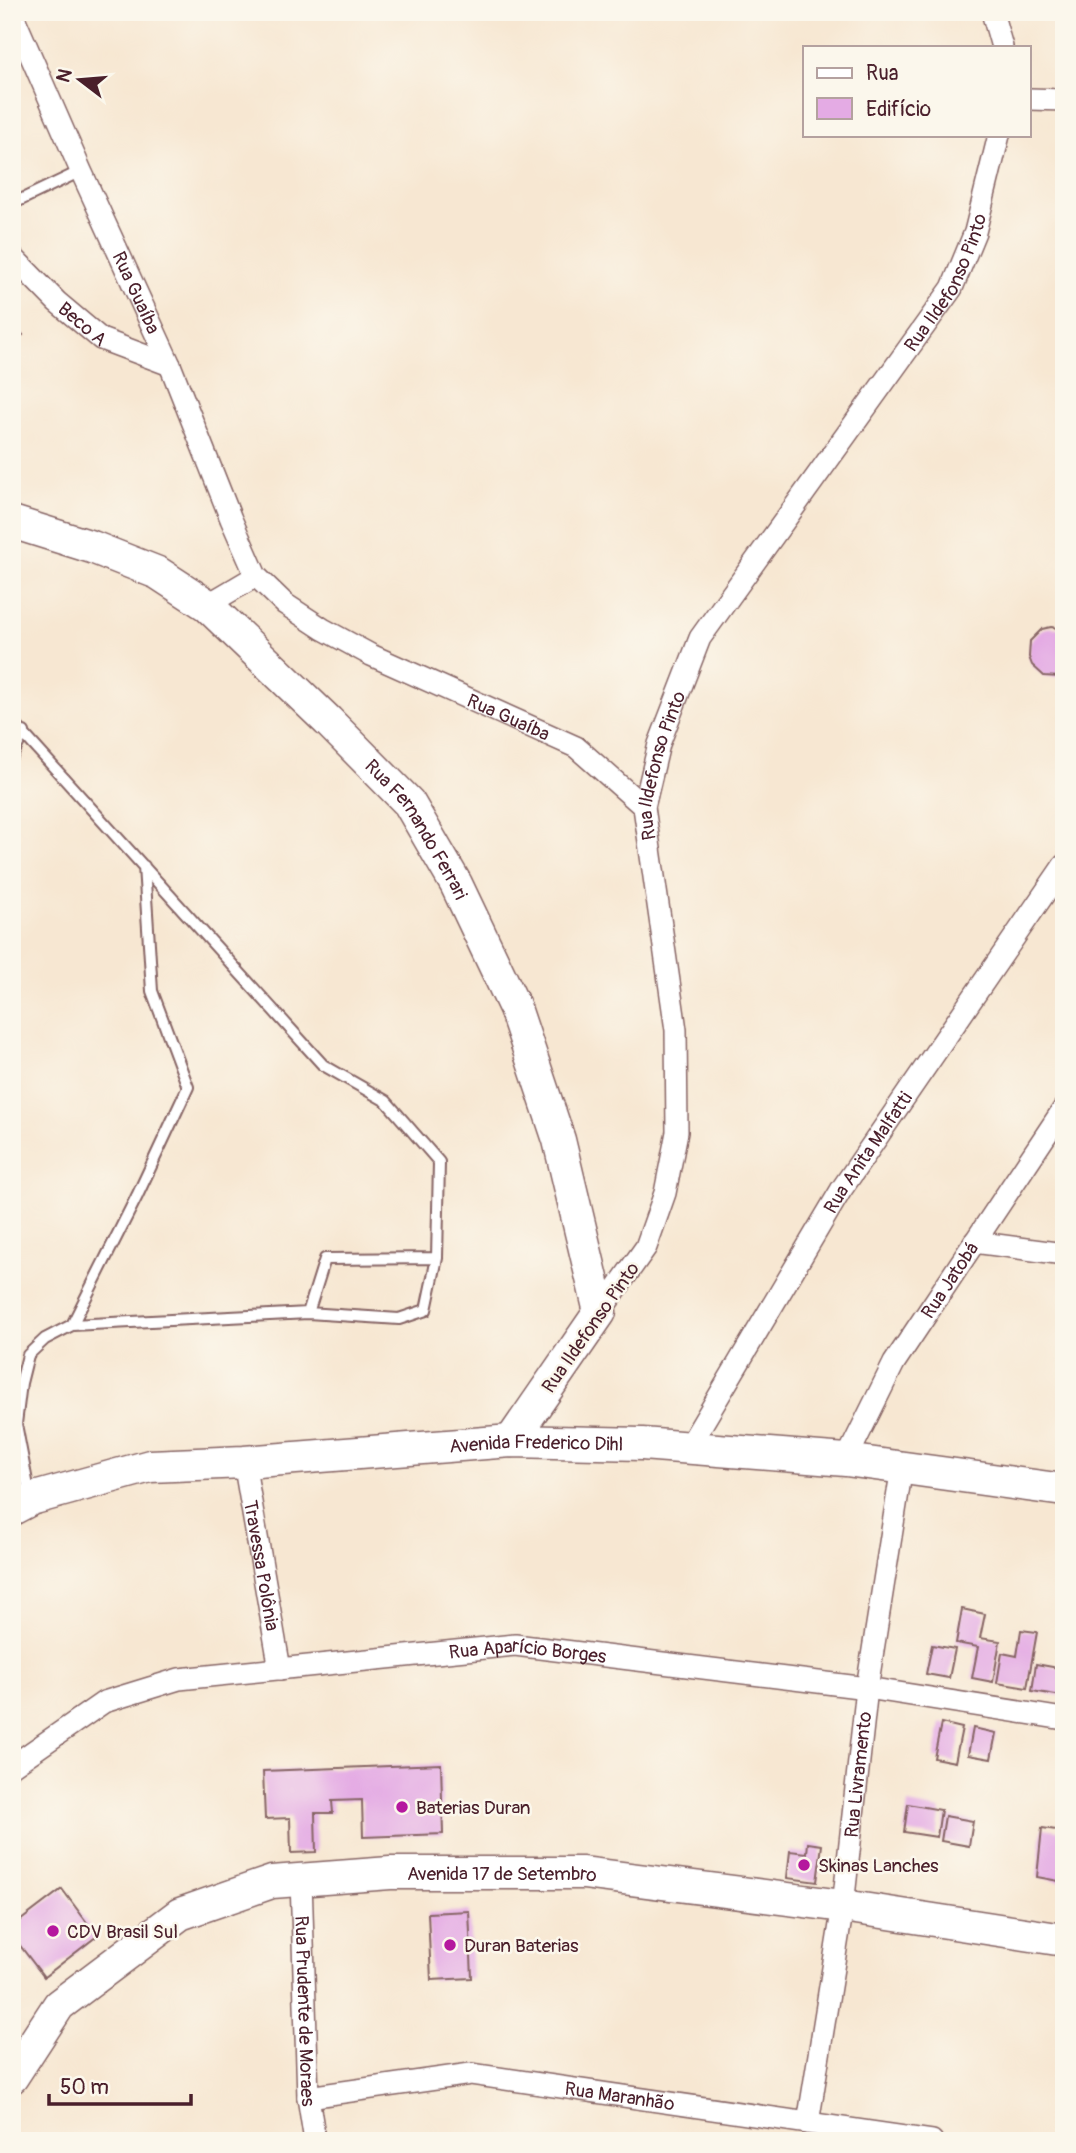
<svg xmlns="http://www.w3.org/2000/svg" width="1076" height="2153" font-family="Pangolin,sans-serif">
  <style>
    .building { fill: #e4abe4 }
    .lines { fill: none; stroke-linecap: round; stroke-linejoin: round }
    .service-casing { stroke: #876565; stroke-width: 14 }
    .minor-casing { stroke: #876565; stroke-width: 24 }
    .secondary-casing { stroke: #876565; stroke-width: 35 }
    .service { stroke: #fff; stroke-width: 10 }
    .minor { stroke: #fff; stroke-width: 21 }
    .secondary { stroke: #fff; stroke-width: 32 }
    .poi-dot { fill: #b5179e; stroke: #fbf7ec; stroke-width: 2.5 }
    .labels { text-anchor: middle; stroke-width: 5; stroke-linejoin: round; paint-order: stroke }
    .street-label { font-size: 19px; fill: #4a1f2b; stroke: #fbf7ec }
    .poi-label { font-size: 19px; fill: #4a1f2b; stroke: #fbf7ec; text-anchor: start }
  </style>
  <rect width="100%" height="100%" fill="#fbf7ec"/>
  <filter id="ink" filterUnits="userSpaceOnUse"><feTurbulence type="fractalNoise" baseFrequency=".0143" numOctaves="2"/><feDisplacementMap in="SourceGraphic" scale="14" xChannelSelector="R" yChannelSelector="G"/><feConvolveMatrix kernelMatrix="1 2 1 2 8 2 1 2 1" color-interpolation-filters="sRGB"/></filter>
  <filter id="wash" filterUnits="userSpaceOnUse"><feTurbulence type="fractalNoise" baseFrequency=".00686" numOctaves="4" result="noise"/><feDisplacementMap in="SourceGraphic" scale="28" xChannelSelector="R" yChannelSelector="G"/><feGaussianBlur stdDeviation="1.57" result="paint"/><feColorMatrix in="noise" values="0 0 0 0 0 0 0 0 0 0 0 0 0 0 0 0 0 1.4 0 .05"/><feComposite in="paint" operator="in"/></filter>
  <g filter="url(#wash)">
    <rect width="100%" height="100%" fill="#f7e7d2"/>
    <g id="blocks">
      <path class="building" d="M12,323L23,335L12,344Z
        M1051,627L1064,629V675L1060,677L1044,676L1032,665L1029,657L1030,641L1042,629Z
        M962,1609L985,1614L980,1638L1000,1641L993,1682L972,1678L978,1647L956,1643Z
        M1021,1630L1037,1632L1027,1688L997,1683L1002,1653L1017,1656Z
        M932,1645L955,1649L949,1678L926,1674Z
        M1036,1664L1064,1669L1062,1696L1032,1691Z
        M941,1723L962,1728L955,1762L934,1758Z
        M973,1728L996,1733L991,1759L968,1755Z
        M441,1764L443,1834L363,1837L362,1800L332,1801L333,1813H315L316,1852L291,1853L290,1818L265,1819L263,1771Z
        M908,1804L941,1810L937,1837L904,1832Z
        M945,1816L973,1821L969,1846L941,1841Z
        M1042,1828L1064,1831V1882L1037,1877Z
        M808,1843L822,1845L817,1882L787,1878L790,1851L807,1853Z
        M62,1889L97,1936L44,1977L12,1935V1927Z
        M469,1911L472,1978L431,1980L428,1913Z"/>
    </g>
  </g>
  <g filter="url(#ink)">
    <use href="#blocks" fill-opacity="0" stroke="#876565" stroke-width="2"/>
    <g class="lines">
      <g class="service-casing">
        <path id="service" d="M12,204L81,171
          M12,721L323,1065L386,1101L439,1162L437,1258L426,1310L399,1319L308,1313L72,1325L45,1339L28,1355L21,1383L16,1424L30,1497
          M12,756L24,732
          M308,1313L325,1259L437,1258
          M72,1325L137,1196L188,1087L152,991L144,866"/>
      </g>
      <g class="minor-casing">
        <g id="minor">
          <path d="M992,12L1002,47"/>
          <path id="s1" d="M12,13L81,171L170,365L231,519L256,576L285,604L323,629L371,655L576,747L644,807"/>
          <path d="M1029,99L1064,100"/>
          <path id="s2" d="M12,256L57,302L101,339L170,365"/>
          <path d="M207,605L256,576"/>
          <path d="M974,1242L1064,1254"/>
          <path id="s3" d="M600,1312L646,1247L665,1193L677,1132L676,1030L644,807L659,744L700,638L952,288L975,232L999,135"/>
          <path id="s4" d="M688,1448L841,1190L1064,865"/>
          <path id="s5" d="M846,1460L894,1363L1064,1108"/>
          <path id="s6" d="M244,1462L280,1669"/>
          <path id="s7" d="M12,1766L104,1702L179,1679L515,1645L867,1688L1064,1719"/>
          <path id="s8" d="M301,1880L308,2097L315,2141"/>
          <path id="s9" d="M308,2097L471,2074L932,2141"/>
          <path id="s10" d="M808,2123L843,1906L867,1688L902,1467"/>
        </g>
      </g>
      <g class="secondary-casing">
        <g id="secondary">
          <path id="s11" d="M12,522L92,547L158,573L207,605L328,721L409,803L456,884L515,1008L559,1140L600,1312L511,1441"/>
          <path id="s12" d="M12,1509L31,1499L150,1466L244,1462L511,1441L642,1444L846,1460L1064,1490"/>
          <path id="s13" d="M12,2077L59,2005L180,1914L272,1882L390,1873H583L843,1906L1064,1940"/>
        </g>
      </g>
      <use href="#service" class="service"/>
      <use href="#minor" class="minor"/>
      <use href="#secondary" class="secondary"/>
    </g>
  </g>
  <g class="poi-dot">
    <circle cx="402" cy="1807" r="7"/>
    <circle cx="804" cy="1865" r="7"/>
    <circle cx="53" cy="1931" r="7"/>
    <circle cx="450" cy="1945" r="7"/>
  </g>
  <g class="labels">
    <g class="street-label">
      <text dy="7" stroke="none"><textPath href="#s3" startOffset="1138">Rua Ildefonso Pinto</textPath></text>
      <text dy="7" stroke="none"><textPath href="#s1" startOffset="306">Rua Guaíba</textPath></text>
      <text dy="7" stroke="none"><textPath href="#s2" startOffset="98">Beco A</textPath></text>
      <text dy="7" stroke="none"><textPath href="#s1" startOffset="905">Rua Guaíba</textPath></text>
      <text dy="7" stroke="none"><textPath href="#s3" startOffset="570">Rua Ildefonso Pinto</textPath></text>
      <text dy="7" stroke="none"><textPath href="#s11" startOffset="522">Rua Fernando Ferrari</textPath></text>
      <text dy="7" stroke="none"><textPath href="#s4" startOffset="346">Rua Anita Malfatti</textPath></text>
      <text dy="7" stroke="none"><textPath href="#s5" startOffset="208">Rua Jatobá</textPath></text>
      <text transform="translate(590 1327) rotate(-55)" y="7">Rua Ildefonso Pinto</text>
      <text dy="7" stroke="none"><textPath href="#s12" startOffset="532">Avenida Frederico Dihl</textPath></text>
      <text dy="7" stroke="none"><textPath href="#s6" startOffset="105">Travessa Polônia</textPath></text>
      <text dy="7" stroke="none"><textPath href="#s7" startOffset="541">Rua Aparício Borges</textPath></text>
      <text dy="7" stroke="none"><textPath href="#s10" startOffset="352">Rua Livramento</textPath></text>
      <text dy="7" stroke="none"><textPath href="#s13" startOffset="565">Avenida 17 de Setembro</textPath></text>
      <text dy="7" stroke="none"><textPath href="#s8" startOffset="131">Rua Prudente de Moraes</textPath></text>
      <text dy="7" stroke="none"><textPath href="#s9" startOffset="315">Rua Maranhão</textPath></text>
    </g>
    <g class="poi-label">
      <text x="416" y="1814">Baterias Duran</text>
      <text x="818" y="1872">Skinas Lanches</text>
      <text x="67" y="1938">CDV Brasil Sul</text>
      <text x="464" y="1952">Duran Baterias</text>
    </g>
  </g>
  <rect width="1076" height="2153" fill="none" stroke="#fbf7ec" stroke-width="42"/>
  <rect x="803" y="46" width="228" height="91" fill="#fbf7ec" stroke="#b4a19f" stroke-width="2"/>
  <rect x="817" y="68" width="35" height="10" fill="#ffffff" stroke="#b4a19f" stroke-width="2"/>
  <text x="866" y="80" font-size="21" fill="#4a1f2b">Rua</text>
  <rect x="817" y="98" width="35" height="21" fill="#e4abe4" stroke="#b4a19f" stroke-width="2"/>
  <text x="866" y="116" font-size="21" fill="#4a1f2b">Edifício</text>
  <g transform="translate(80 80) rotate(286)" stroke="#fbf7ec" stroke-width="5" paint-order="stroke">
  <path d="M0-5L12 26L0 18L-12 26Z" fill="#4a1f2b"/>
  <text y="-10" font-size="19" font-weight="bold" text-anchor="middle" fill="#4a1f2b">N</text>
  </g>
  <path d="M49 2094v10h142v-10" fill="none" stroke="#4a1f2b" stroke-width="3.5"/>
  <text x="60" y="2094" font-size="21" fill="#4a1f2b" stroke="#fbf7ec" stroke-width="5" paint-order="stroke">50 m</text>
</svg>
